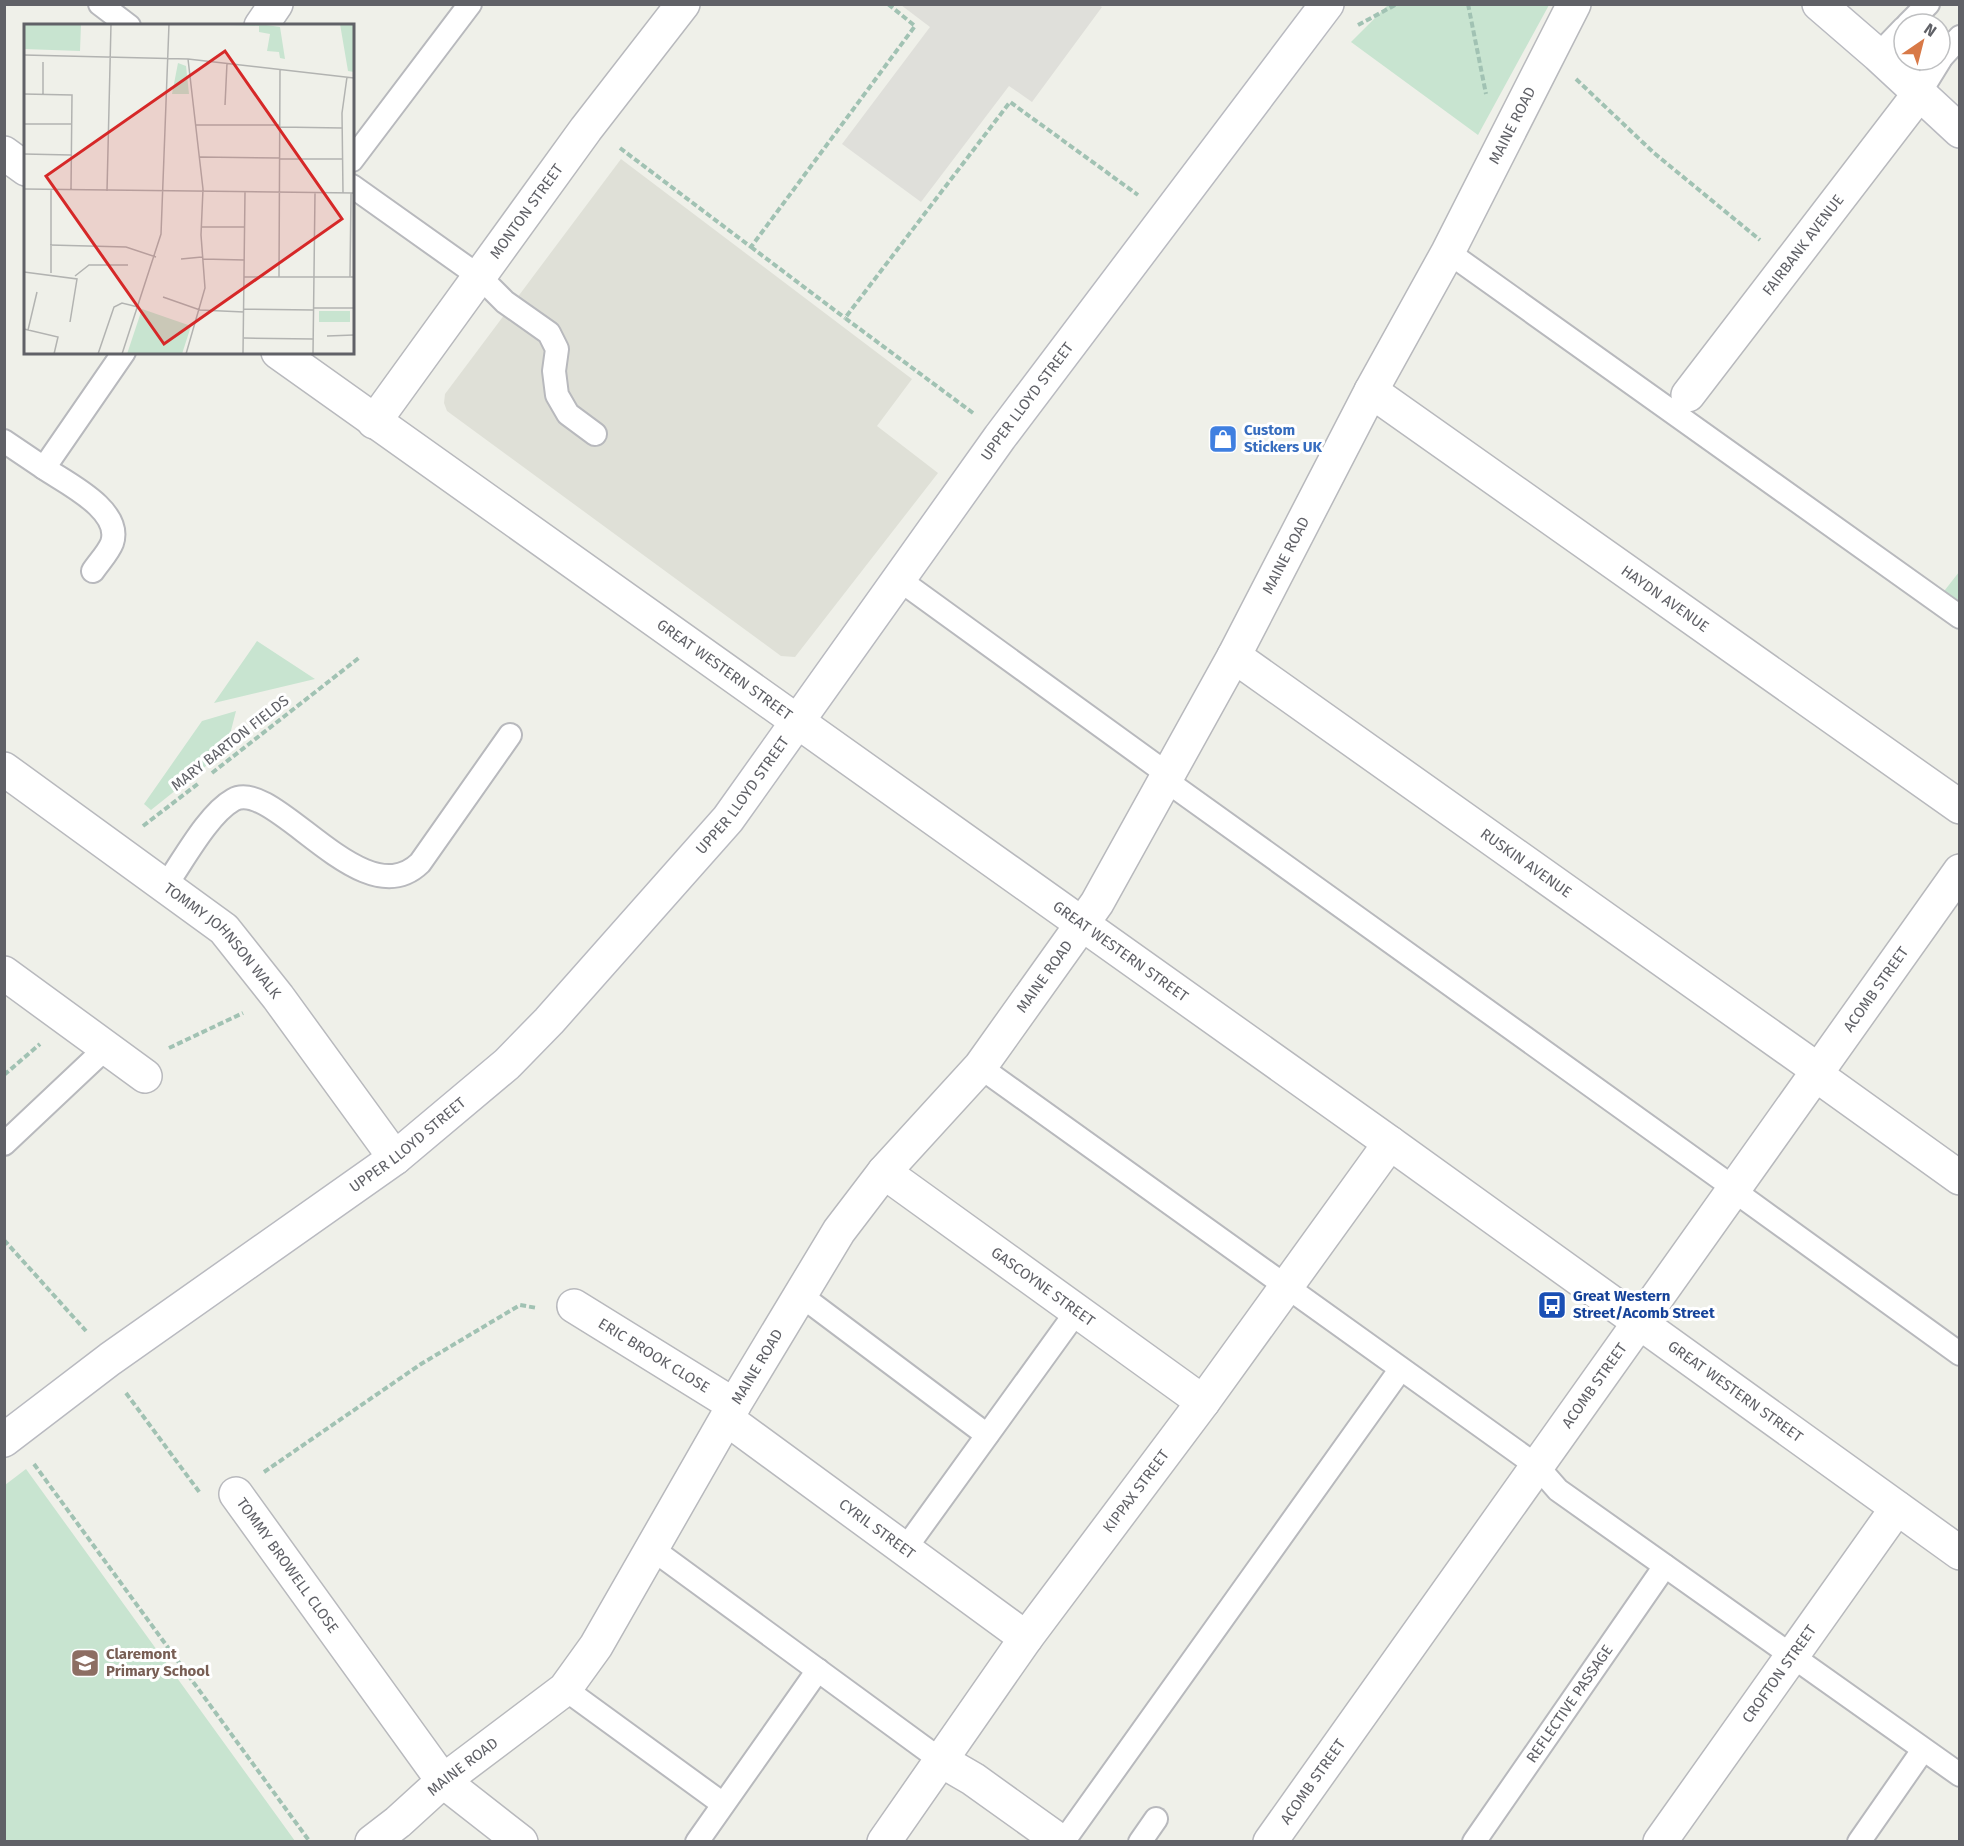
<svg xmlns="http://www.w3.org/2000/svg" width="1964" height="1846" font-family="'Fira Sans',sans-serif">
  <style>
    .industrial { fill: #dfdfda }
    .education { fill: #dfe0d7 }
    .green { fill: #c8e4d0 }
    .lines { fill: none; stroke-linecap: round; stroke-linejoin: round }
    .lane-casing { stroke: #b8b9bd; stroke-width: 26 }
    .street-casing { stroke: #b8b9bd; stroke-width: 36 }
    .secondary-casing { stroke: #b9bac0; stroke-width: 36 }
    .path { stroke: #a1c2b3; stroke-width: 4; stroke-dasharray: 6 3; stroke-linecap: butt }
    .lane { stroke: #fff; stroke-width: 22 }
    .street { stroke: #fff; stroke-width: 33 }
    .secondary { stroke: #fff; stroke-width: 33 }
    .labels { text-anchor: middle; stroke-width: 6; stroke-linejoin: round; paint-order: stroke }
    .street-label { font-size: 15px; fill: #606167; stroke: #fff }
    .shop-label { font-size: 15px; font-weight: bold; fill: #366cbe; stroke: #fff; text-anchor: start }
    .transit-label { font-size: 15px; font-weight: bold; fill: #164399; stroke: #fff; text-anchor: start }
    .education-label { font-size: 15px; font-weight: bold; fill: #785e54; stroke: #fff; text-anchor: start }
    .inset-road { fill: none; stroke: #b2b3b1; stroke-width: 1.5 }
    .view { fill: #d62828; fill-opacity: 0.15; stroke: #d62828; stroke-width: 3 }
    .inset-edge { fill: none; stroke: #606167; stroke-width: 3 }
  </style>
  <rect width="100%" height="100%" fill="#eff0e9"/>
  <path class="industrial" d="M1098,5L1102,7L1032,102L1009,86L921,202L842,144L930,27L901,5Z"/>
  <path class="education" d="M621,159L912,379L877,426L938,473L795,657L781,656L447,411L444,403L445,394Z"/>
  <path class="green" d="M1388,5V4L1549,5L1478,135L1351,42Z
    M1959,572V614L1938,599Z
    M257,641L315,679L214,703Z
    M236,711L226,750L151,810L144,804L202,721Z
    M26,1469L295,1841H5V1485Z"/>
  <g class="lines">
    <g class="lane-casing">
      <g id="lane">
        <path d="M100,4L129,26"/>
        <path d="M1908,24L1928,4"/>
        <path d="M1878,55L1904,28"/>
        <path d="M1940,59L1960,37"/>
        <path d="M1919,94L1940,60"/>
        <path d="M352,160L470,4"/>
        <path d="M352,186L480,277L505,302L549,333L557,349L554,371L557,395L568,414L595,434"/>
        <path d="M1448,252L1960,617"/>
        <path d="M4,441L44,468L124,352"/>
        <path d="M44,468C66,483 123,510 112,543C108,553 99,562 93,571"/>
        <path d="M897,578L1155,765L1169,776L1175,787L1734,1188"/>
        <path d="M166,885C183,861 208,814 233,800C274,776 362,919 420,863L510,735"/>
        <path d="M980,1067L1537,1466L1558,1490L1960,1775"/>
        <path d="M4,1144L106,1048"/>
        <path d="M1733,1190L1960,1354"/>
        <path d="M799,1294L987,1435"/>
        <path d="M651,1548L942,1761"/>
        <path d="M905,1549L1077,1311"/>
        <path d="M565,1689L723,1804"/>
        <path d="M697,1842L818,1670"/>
        <path d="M1063,1842L1400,1370"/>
        <path d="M1140,1842L1156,1819"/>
        <path id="s1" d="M1474,1842L1665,1566"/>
        <path d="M1859,1842L1923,1750"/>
      </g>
    </g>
    <g class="street-casing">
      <g id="street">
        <path d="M261,26L276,4"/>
        <path d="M4,153L26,169"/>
        <path id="s2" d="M278,352L1390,1143L1960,1553"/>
        <path id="s3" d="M1371,391L1960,807"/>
        <path id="s4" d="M1688,395L1919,94"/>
        <path id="s5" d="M374,422L586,129L683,4"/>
        <path id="s6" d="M1234,656L1818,1070"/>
        <path id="s7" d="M4,769L224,929L278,997L395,1158"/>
        <path d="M4,973L145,1076"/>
        <path d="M1815,1074L1960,1178"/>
        <path id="s8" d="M884,1172L1203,1402"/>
        <path id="s9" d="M574,1306L734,1405"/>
        <path id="s10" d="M727,1419L1026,1638"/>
        <path id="s11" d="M236,1494L443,1781L521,1842"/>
        <path d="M942,1761L973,1779L1061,1842"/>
        <path id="s12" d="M372,1842L398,1822L443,1781L565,1689L596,1646L734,1405L839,1231L884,1172L980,1067L1097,903L1234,656L1371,391L1448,252L1574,4"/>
        <path id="s13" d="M884,1842L1026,1638L1203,1402L1390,1143"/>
        <path id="s14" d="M1270,1842L1960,871"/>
        <path id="s15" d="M1660,1842L1897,1508"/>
      </g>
    </g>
    <g class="secondary-casing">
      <g id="secondary">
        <path d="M1819,4L1878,55L1960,131"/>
        <path id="s16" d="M4,1440L110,1359L395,1158L507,1064L549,1021L728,819L1000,437L1327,4"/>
      </g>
    </g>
    <path class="path" d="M1468,4L1486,94
      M1358,25L1397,4
      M1576,79L1654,153L1760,240
      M620,148L751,247L915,26L888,4
      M751,247L845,318
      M973,413L845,318L1010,102L1138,195
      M212,773L360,657
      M143,826L199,783
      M169,1048L243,1013
      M4,1075L40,1044
      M4,1240L86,1331
      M126,1393L200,1493
      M34,1464L310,1842
      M264,1472L421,1364L520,1305L537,1308"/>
    <use href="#lane" class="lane"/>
    <use href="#street" class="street"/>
    <use href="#secondary" class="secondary"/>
  </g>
  <defs>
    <g id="shop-square" transform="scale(1.5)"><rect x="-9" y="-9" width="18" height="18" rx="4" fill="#3f7fe0" stroke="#fff"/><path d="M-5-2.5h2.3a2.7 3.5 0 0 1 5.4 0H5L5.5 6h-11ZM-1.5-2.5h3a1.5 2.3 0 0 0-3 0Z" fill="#fff"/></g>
    <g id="bus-square" transform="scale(1.5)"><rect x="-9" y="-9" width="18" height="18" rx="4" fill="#1a4fb4" stroke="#fff"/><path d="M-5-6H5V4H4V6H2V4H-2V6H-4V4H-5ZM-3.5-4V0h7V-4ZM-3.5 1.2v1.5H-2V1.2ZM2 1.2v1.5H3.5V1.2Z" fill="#fff"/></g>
    <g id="school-square" transform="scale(1.5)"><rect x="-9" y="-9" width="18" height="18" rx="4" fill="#8d6e63" stroke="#fff"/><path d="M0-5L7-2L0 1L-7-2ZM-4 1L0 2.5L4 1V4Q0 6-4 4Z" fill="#fff"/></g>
  </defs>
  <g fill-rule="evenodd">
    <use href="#shop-square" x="1223" y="439"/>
    <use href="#bus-square" x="1552" y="1305"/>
    <use href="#school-square" x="85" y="1663"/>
  </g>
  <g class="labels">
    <g class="street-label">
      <text dy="5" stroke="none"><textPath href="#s12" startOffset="2080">MAINE ROAD</textPath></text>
      <text dy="5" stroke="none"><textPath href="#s5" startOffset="260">MONTON STREET</textPath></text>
      <text dy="5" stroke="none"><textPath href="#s4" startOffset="189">FAIRBANK AVENUE</textPath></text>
      <text dy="5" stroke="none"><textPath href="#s16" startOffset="1472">UPPER LLOYD STREET</textPath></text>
      <text dy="5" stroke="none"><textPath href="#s12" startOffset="1594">MAINE ROAD</textPath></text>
      <text dy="5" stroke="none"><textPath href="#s3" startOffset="360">HAYDN AVENUE</textPath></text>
      <text dy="5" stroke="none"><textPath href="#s2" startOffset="548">GREAT WESTERN STREET</textPath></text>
      <text transform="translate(230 743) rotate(-38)" y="5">MARY BARTON FIELDS</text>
      <text dy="5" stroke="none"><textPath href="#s16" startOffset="986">UPPER LLOYD STREET</textPath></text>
      <text dy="5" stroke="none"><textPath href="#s6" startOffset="358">RUSKIN AVENUE</textPath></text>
      <text dy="5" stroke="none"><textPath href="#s7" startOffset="279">TOMMY JOHNSON WALK</textPath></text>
      <text dy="5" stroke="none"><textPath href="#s2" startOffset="1034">GREAT WESTERN STREET</textPath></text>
      <text dy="5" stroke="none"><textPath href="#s12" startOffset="1108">MAINE ROAD</textPath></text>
      <text dy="5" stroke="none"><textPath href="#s14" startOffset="1046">ACOMB STREET</textPath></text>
      <text dy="5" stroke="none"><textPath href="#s16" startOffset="500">UPPER LLOYD STREET</textPath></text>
      <text dy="5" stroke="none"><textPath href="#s8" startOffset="196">GASCOYNE STREET</textPath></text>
      <text dy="5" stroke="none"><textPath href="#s9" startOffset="94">ERIC BROOK CLOSE</textPath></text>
      <text dy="5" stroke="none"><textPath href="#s12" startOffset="622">MAINE ROAD</textPath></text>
      <text dy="5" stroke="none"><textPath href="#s14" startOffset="560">ACOMB STREET</textPath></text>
      <text dy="5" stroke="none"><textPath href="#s2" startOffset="1790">GREAT WESTERN STREET</textPath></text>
      <text dy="5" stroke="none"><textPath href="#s13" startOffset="432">KIPPAX STREET</textPath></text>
      <text dy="5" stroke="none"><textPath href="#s10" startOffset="186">CYRIL STREET</textPath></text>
      <text dy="5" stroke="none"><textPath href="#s11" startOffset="88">TOMMY BROWELL CLOSE</textPath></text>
      <text dy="5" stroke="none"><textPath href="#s15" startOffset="206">CROFTON STREET</textPath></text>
      <text dy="5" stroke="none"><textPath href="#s1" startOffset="168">REFLECTIVE PASSAGE</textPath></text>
      <text dy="5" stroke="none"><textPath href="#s12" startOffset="118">MAINE ROAD</textPath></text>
      <text dy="5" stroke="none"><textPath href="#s14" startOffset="74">ACOMB STREET</textPath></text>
    </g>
    <g class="shop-label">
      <text x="1244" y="435">Custom<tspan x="1244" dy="17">Stickers UK</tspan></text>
    </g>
    <g class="transit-label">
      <text x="1573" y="1301">Great Western<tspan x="1573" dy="17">Street/Acomb Street</tspan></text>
    </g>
    <g class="education-label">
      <text x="106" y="1659">Claremont<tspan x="106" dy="17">Primary School</tspan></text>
    </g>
  </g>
  <g transform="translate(24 24)">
    <rect width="330" height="330" fill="#eff0e9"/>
    <path d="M0,0H57L56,27L0,25ZM181,0H235L256,3L261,35L256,34L255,28L243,27L246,10L235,8V2ZM316,0H330V48L324,47ZM154,39L162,42L165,70H148ZM118,285L167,302L158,330H103ZM295,287H326V298H295Z" fill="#c8e4d0"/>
    <path class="inset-road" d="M0,31L164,35L330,54M19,38V70M0,70L48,71L47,166M201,81L203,39M0,100H48M172,101H256M256,103L318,104M0,130L47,131M176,133L256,134M256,135H319M0,165L330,169M83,167L87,0M319,169L318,89L323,53M177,203H221M26,221L102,223L132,233M157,235L178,233M179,235L220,236M0,248L53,255L46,298M27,249V166M51,252L65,241H104M220,253H330M255,253L256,46M326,253L327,169M139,273L176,286L220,288M289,284H330M220,285L289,286M0,305L34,313L30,330M4,306L13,268M303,312L330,311M220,314L289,315M74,330L90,283L98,279L114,283M98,330L137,210L145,0M162,330L181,264L177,211L179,165L164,35M219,330L221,168M289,330L291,169"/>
    <path class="view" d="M201,27L318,195L140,320L22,152Z"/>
    <rect width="330" height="330" class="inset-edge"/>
  </g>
  <rect width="1964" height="1846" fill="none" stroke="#606167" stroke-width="12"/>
  <g transform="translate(1922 42) rotate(35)"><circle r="28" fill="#ffffff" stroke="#bfc0c2" stroke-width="1.5"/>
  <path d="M0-4.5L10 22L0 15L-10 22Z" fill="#d87947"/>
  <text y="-9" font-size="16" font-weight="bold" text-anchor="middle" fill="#606167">N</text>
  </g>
</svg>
